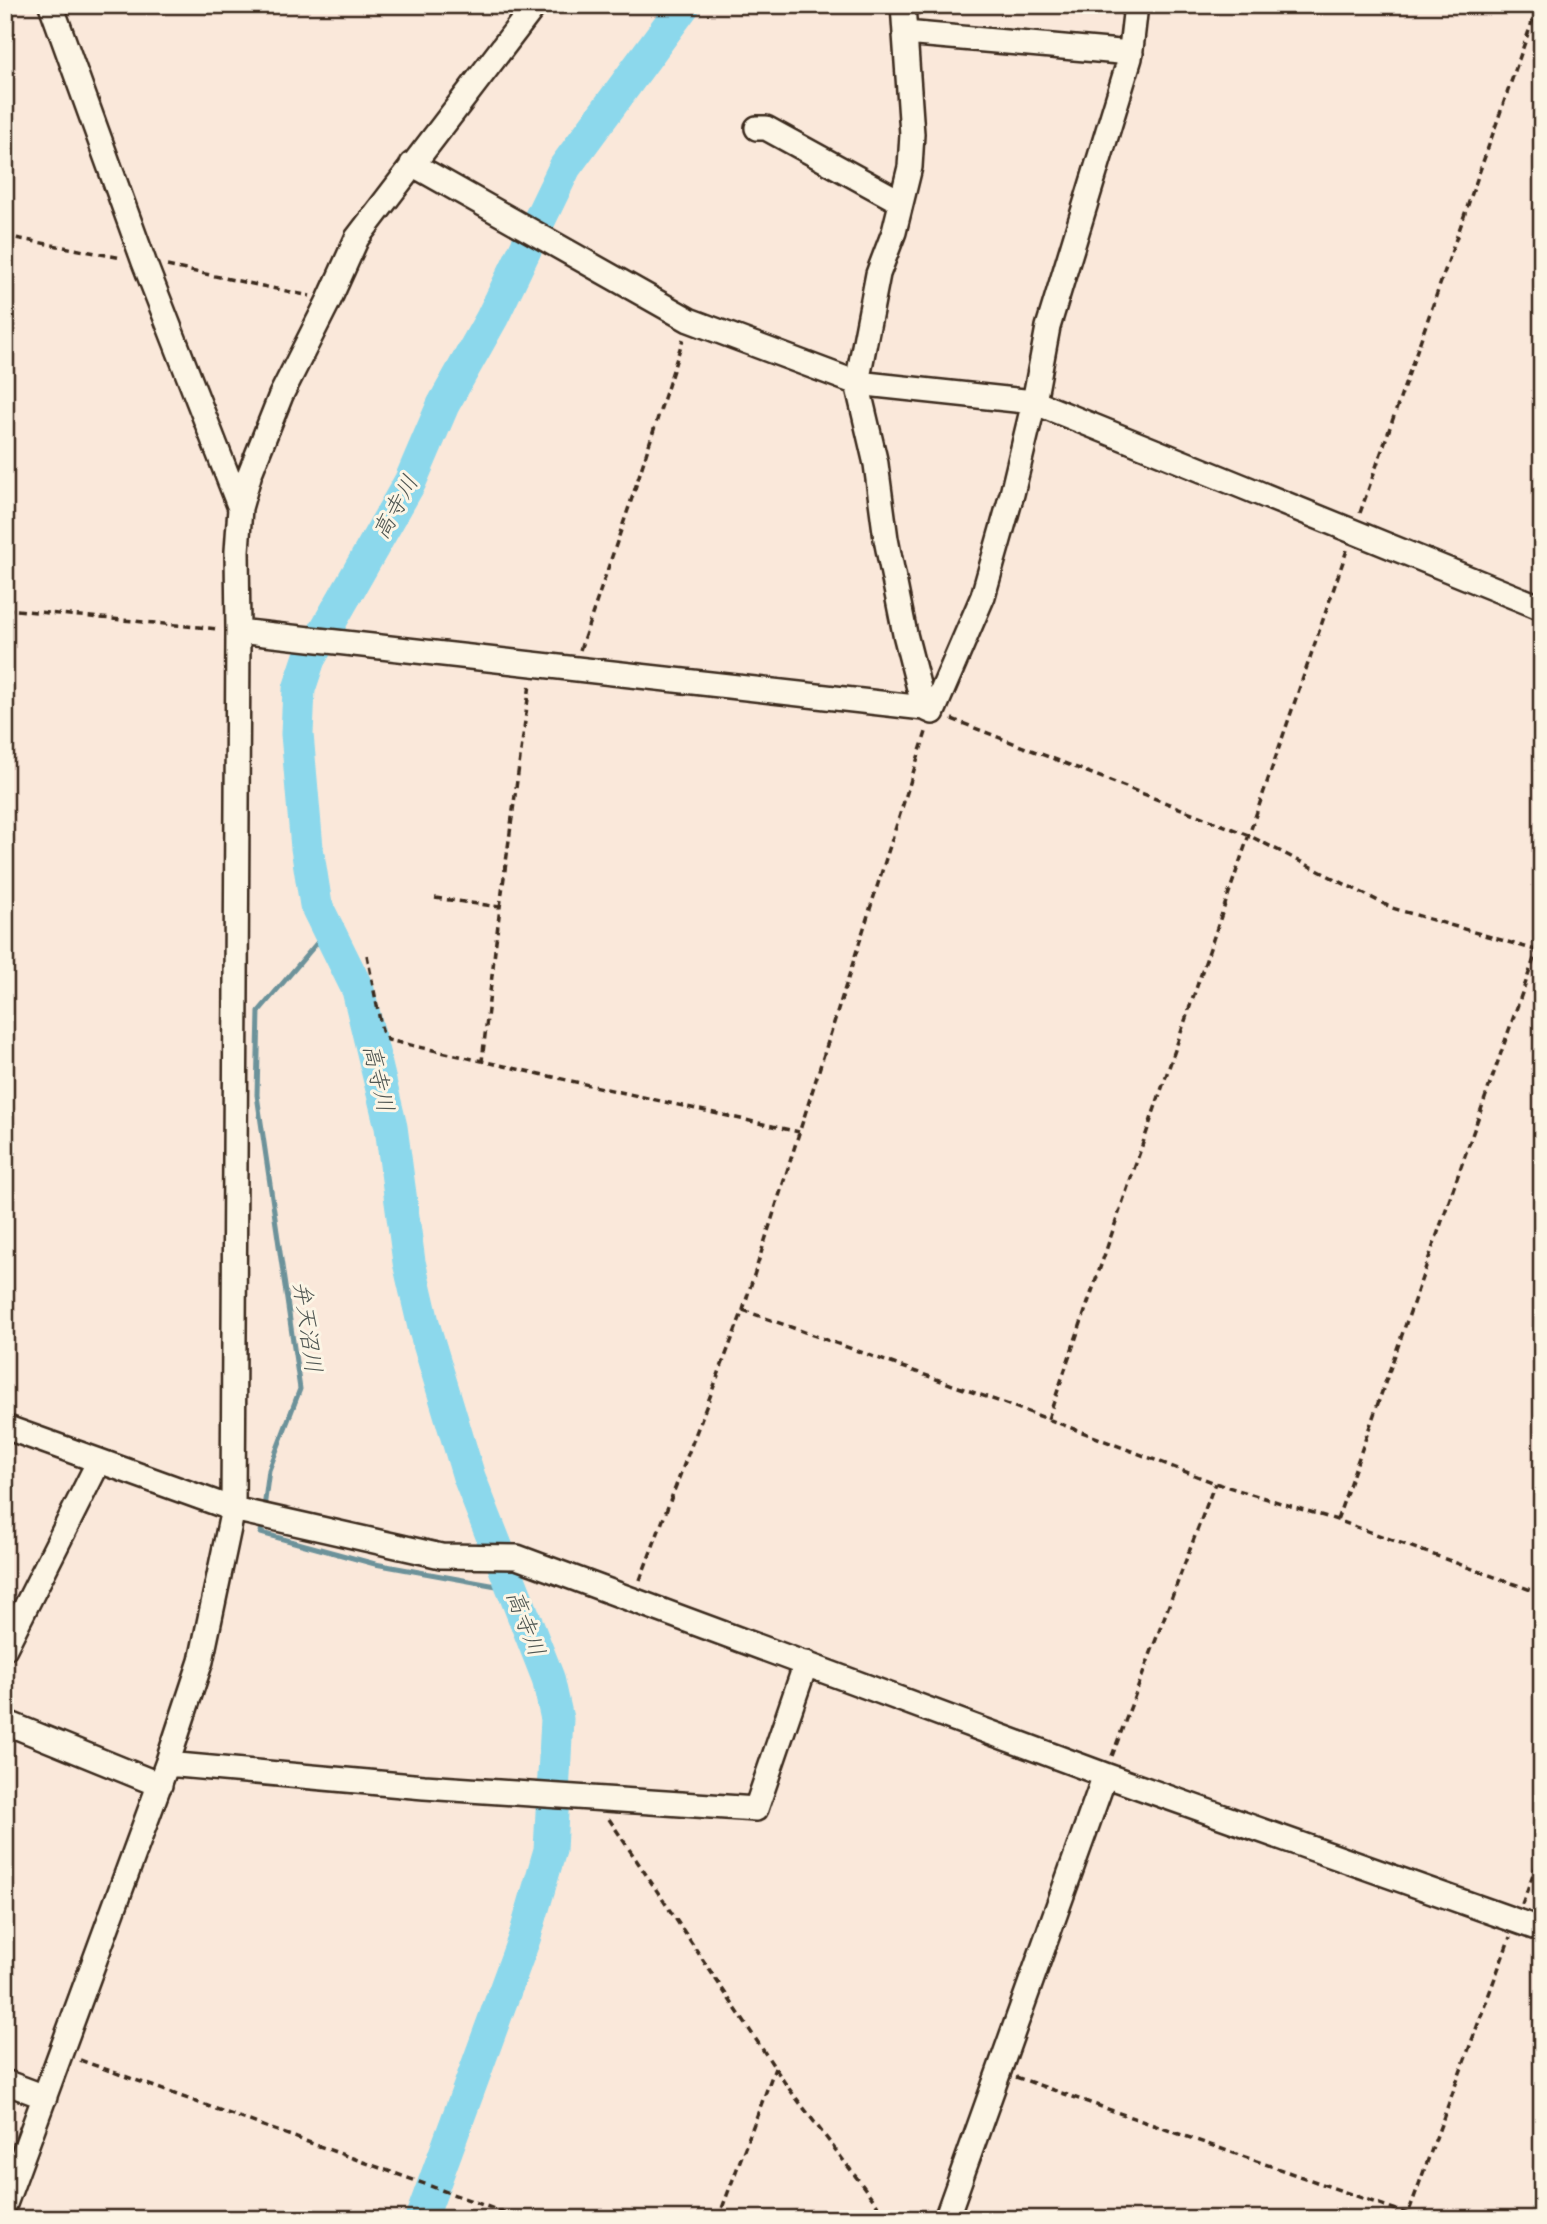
<svg xmlns="http://www.w3.org/2000/svg" width="1547" height="2224" font-family="Dekko,'Klee One',sans-serif">
  <style>
    .lines { fill: none; stroke-linecap: round; stroke-linejoin: round }
    .stream { stroke: #6c929a; stroke-width: 5 }
    .river { stroke: #8cd8ec; stroke-width: 33 }
    .minor-casing { stroke: #3b2a1e; stroke-width: 28 }
    .path { stroke: #3b2a1e; stroke-width: 3.5; stroke-dasharray: 7 5; stroke-linecap: butt }
    .minor { stroke: #fcf5e5; stroke-width: 23 }
    .labels { text-anchor: middle; stroke-width: 6; stroke-linejoin: round; paint-order: stroke }
    .water-label { font-size: 23px; font-style: italic; fill: #4f5652; stroke: #fcf5e5 }
  </style>
  <rect width="100%" height="100%" fill="#fae8da"/>
  <filter id="ink" filterUnits="userSpaceOnUse"><feTurbulence type="fractalNoise" baseFrequency=".0143" numOctaves="2"/><feDisplacementMap in="SourceGraphic" scale="14" xChannelSelector="R" yChannelSelector="G"/><feConvolveMatrix kernelMatrix="1 2 1 2 8 2 1 2 1" color-interpolation-filters="sRGB"/></filter>
  <g filter="url(#ink)">
    <g class="lines">
      <path class="stream" d="M264,1508L269,1470L300,1389L257,1095L259,1011L328,930
        M262,1522L261,1533L375,1564L513,1589"/>
      <path class="river" d="M421,2219L525,1936L550,1850L557,1719L548,1678L469,1477L424,1327L409,1262L391,1127L358,990L316,905L307,848L297,734L299,689L309,659L410,482L443,405L492,318L565,167L684,5"/>
      <g class="minor-casing">
        <path id="minor" d="M51,5L144,262L240,508
          M903,5L912,134L910,167L894,232L878,274L857,383L876,464L886,539L905,634L924,708
          M905,33L1131,53
          M757,128H766L901,202
          M412,164L689,320L857,383L1034,402L1542,608
          M238,631L924,708L933,712L983,596L1012,494L1034,402L1048,327L1130,58L1136,5
          M5,1427L233,1509L441,1556L517,1557L1105,1775L1542,1930
          M5,1648L99,1461
          M5,1722L160,1785
          M167,1764L424,1787L756,1809L806,1663
          M5,2082L45,2097
          M5,2204L167,1764L201,1661L233,1509L238,631L237,551L240,508L250,473L281,395L329,300L357,238L535,5
          M946,2219L1105,1775"/>
      </g>
      <path class="path" d="M5,236L122,258
        M167,266L310,296
        M1360,513L1538,5
        M5,609L219,629
        M580,650L632,498L683,339
        M952,719L1248,835L1392,908L1542,952
        M435,898L500,907L482,1061
        M500,907L530,684
        M367,955L382,1031L388,1040L799,1132
        M743,1310L1048,1419L1215,1483L1337,1520L1542,1594
        M1048,1419L1347,550
        M1337,1520L1542,936
        M640,1580L743,1310L927,729
        M1112,1756L1215,1483
        M609,1819L787,2086L888,2219
        M1522,1904L1542,1850
        M80,2060L522,2219
        M1016,2077L1408,2214L1510,1937
        M718,2219L775,2068"/>
      <use href="#minor" class="minor"/>
    </g>
  </g>
  <g class="labels">
    <g class="water-label">
      <text transform="translate(395 507) rotate(-61)" y="8">高寺川</text>
      <text transform="translate(379 1078) rotate(77)" y="8">高寺川</text>
      <text transform="translate(308 1327) rotate(82)" y="8">弁天沼川</text>
      <text transform="translate(526 1623) rotate(69)" y="8">高寺川</text>
    </g>
  </g>
  <rect width="1547" height="2224" fill="none" stroke="#fcf5e5" stroke-width="28"/>
  <rect x="14" y="14" width="1519" height="2196" fill="none" stroke="#3b2a1e" stroke-width="2.5" filter="url(#ink)"/>
</svg>
